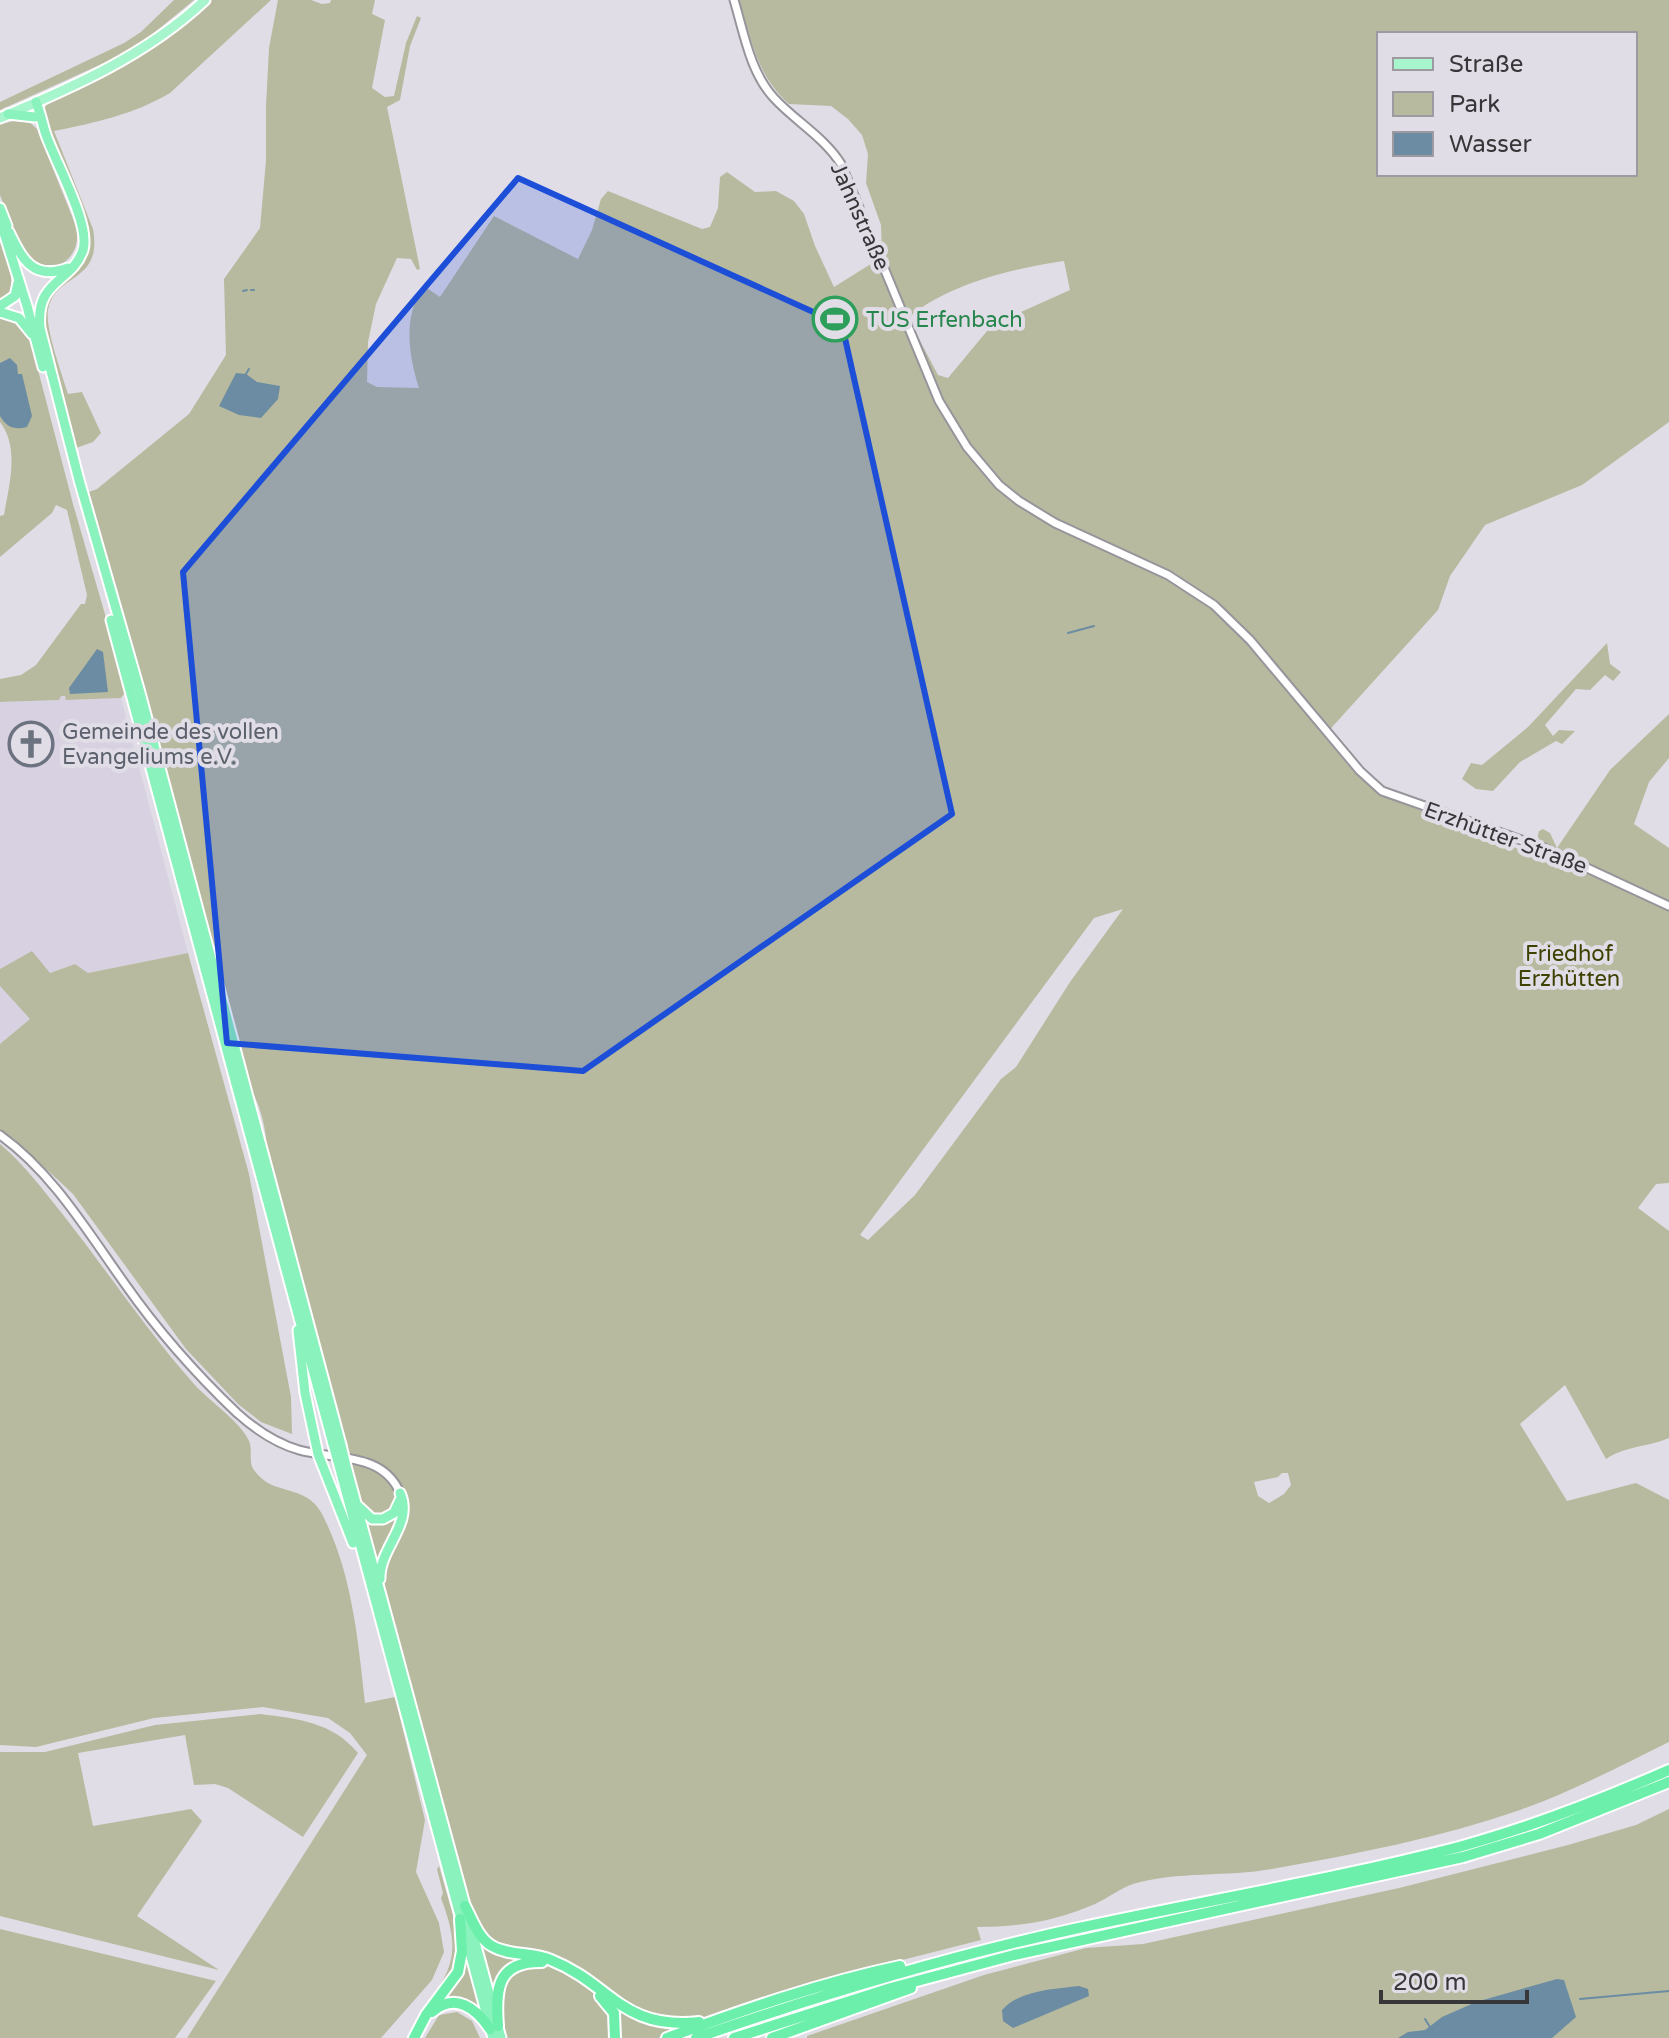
<svg xmlns="http://www.w3.org/2000/svg" width="1669" height="2038" font-family="'Varela Round',sans-serif">
  <style>
    .built { fill: #d8d1e1 }
    .green { fill: #b7ba9e; fill-rule: evenodd }
    .water { fill: #6b8ca3 }
    .lines { fill: none; stroke-linecap: round; stroke-linejoin: round }
    .stream { stroke: #6b8ca3; stroke-width: 2 }
    .tertiary-casing { stroke: #98949c; stroke-width: 11 }
    .primary-casing { stroke: #fff; stroke-width: 13 }
    .trunk-casing { stroke: #fff; stroke-width: 13 }
    .motorway-casing { stroke: #fff; stroke-width: 14 }
    .tertiary { stroke: #fff; stroke-width: 7 }
    .primary { stroke: #a7f5cd; stroke-width: 9 }
    .trunk { stroke: #8af2bc; stroke-width: 9 }
    .motorway { stroke: #6cefab; stroke-width: 10 }
    .trunk-bridge-casing { stroke: #fff; stroke-width: 13; stroke-linecap: butt }
    .trunk-bridge { stroke: #8af2bc; stroke-width: 9 }
    .marked { fill: #1d4ed8; fill-opacity: 0.2; stroke: #1d4ed8; stroke-width: 6; stroke-linejoin: round }
    .labels { text-anchor: middle; stroke-width: 8; stroke-linejoin: round; paint-order: stroke }
    .street-label { font-size: 22px; fill: #373639; stroke: #e1dde6 }
    .leisure-label { font-size: 22px; fill: #27864d; stroke: #e1dde6; text-anchor: start }
    .worship-label { font-size: 22px; fill: #5b616d; stroke: #e1dde6; text-anchor: start }
    .park-label { font-size: 22px; fill: #3e4100; stroke: #e1dde6 }
  </style>
  <rect width="100%" height="100%" fill="#e1dde6"/>
  <path class="built" d="M61,696H65L67,700L121,698L188,953L88,973L75,964L49,973L32,952L0,969V702L58,700Z
    M0,986L30,1019L0,1044Z"/>
  <path class="green" d="M174,0H194L143,42L124,54L0,110V102L124,43L141,32Z
    M211,0H271L170,93C135,114 94,123 54,131L93,229C103,284 55,272 48,310C45,329 62,374 68,394L82,392L101,433L93,442L76,448C67,416 37,334 44,305C52,276 91,270 89,236C89,222 81,208 76,195C64,167 50,139 44,109L48,103L165,40Z
    M278,0H311L322,4L330,3L331,0H375L372,14L385,20L372,88L385,97L394,96L406,43L417,16L421,18L410,46L400,100L387,107L420,269L417,270L411,259L397,258L376,304L368,342L367,382L377,387L419,388C409,357 402,316 424,286L440,297L494,216L578,259L592,230L601,199L608,191L702,229L710,227L718,208L720,177L727,172L755,192L776,191L794,201L804,214L815,246L834,287L882,257L881,225L866,183L868,154L862,135L848,119L831,106L789,104C757,76 751,39 739,0H1669V422L1582,485L1485,525L1450,576L1438,610L1324,736L1353,771L1382,795L1549,861L1557,848L1537,840L1539,831L1543,829L1550,833L1557,848L1610,770L1669,714V758L1649,782L1634,824L1669,848V1183L1656,1184L1638,1208L1669,1231V1438C1648,1447 1625,1446 1606,1459L1565,1385L1520,1424L1567,1501L1636,1483L1669,1500V1742C1620,1766 1571,1792 1520,1810C1439,1838 1356,1854 1272,1869C1227,1877 1177,1871 1133,1884C1121,1888 1108,1898 1095,1904C1056,1921 1020,1927 977,1927L981,1940L859,1971L781,1992L713,2016L683,2021L644,2015L566,1965L490,1942L475,1918L444,1816L266,1151C268,1132 259,1100 248,1085L89,492L97,489L189,414L226,355L224,279L260,228L266,160V106L269,48ZM1379,34H1635V174H1379ZM1064,261L1070,290L992,325L948,378L938,375L908,318C947,284 1014,268 1064,261ZM1123,909L1070,982L1016,1067L1001,1079L915,1195L868,1240L860,1235L1094,918ZM1282,1473H1288L1291,1485L1284,1494L1269,1503L1258,1496L1254,1482L1278,1477Z
    M14,121H28L37,129L76,226C80,243 74,258 58,266L33,264L22,252L0,195V124Z
    M0,240L11,273V292L0,301Z
    M0,315C18,321 25,329 32,347L73,504L127,690L121,698L66,700L65,696H61L59,700L0,702V679L21,675L36,665L81,604H85L87,595L67,510L56,505L52,513L0,557V516L4,515C9,485 20,448 0,422Z
    M1607,643L1610,664L1621,672L1613,681L1605,675L1590,690L1576,689L1545,725L1553,736L1559,730L1575,731L1562,744L1556,741L1520,762L1493,791L1476,789L1462,779L1471,763L1482,765L1528,727Z
    M32,951L50,973L75,964L88,973L188,953L249,1174L291,1397L292,1434L261,1422L238,1404L186,1349L73,1194L14,1139L0,1130V1044L30,1019L0,986V969Z
    M0,1144C25,1165 43,1190 64,1216C108,1272 147,1331 194,1384C209,1401 240,1421 249,1441C253,1450 248,1462 254,1470C272,1497 306,1483 322,1514C352,1572 358,1639 365,1703L395,1697L425,1820L416,1872L439,1923L444,1952L432,1980L381,2038H187L367,1755L350,1733L328,1718L263,1707L154,1718L36,1747L0,1745Z
    M260,1714C299,1719 332,1722 358,1753L303,1837L228,1788L215,1784L194,1785L185,1735L78,1753L93,1826L191,1809L202,1821L137,1916L219,1970L0,1916V1752H45L155,1725Z
    M1669,1809V2038H807V2036L984,1975L1086,1948L1143,1944L1399,1888L1568,1845L1636,1825Z
    M439,1866L458,1933L457,1968L430,2004L428,2001C459,1964 457,1941 441,1898L443,1893L437,1869Z
    M0,1929L216,1981L175,2038H0Z
    M476,1934L524,1959L512,1964L493,1993Z
    M465,1950L483,2015L442,2001Z
    M541,1964C560,1969 602,1992 610,2012C612,2019 611,2030 611,2038H507C502,2017 492,1985 515,1970C521,1966 534,1965 541,1964Z
    M615,2007L689,2027L658,2038H619V2021Z
    M457,2012L472,2021L480,2038H425L439,2015Z"/>
  <path class="water" d="M10,358L17,365L18,374H22L32,416L27,427C15,430 7,428 0,416V363Z
    M236,373L246,374L257,382L280,386L278,399L261,418L239,415L219,406Z
    M97,649L103,652L108,692L70,694L69,688Z
    M1557,1979L1564,1980L1576,2017L1552,2038H1398L1408,2032L1425,2030L1442,2017L1476,2002Z
    M1079,1986L1088,1989L1089,1996L1013,2028L1003,2021L1002,2010C1020,1990 1054,1989 1079,1986Z"/>
  <g class="lines">
    <path class="stream" d="M251,290H254
      M243,291L247,290
      M246,374L249,369
      M1068,633L1094,626
      M1580,1999L1669,1991
      M1425,2019L1430,2027"/>
    <g class="tertiary-casing">
      <path id="tertiary" d="M734,0C744,33 750,72 774,98C795,121 824,137 841,164L939,401L967,447L999,485L1019,501L1055,523L1168,575L1214,605L1250,640L1360,771L1382,791L1544,848L1669,906
        M0,1135C53,1173 87,1231 125,1284C158,1331 195,1373 237,1413C256,1430 275,1443 299,1450C335,1460 383,1452 400,1493"/>
    </g>
    <g class="primary-casing">
      <path id="primary" d="M0,118C73,87 147,55 205,0"/>
    </g>
    <g class="trunk-casing">
      <path id="trunk" d="M36,102C40,112 42,122 45,132C54,160 91,224 83,250C72,283 35,279 40,328L79,480L139,689L341,1445
        M8,114L35,117
        M0,208L7,226
        M0,220L27,306L43,367
        M9,232C22,259 33,281 68,268
        M0,306L15,296L18,283
        M0,312L19,318L32,334
        M111,620L333,1444
        M298,1330L305,1393L318,1454L353,1543
        M340,1469L493,2038
        M347,1470L501,2038
        M358,1506L372,1519H383L394,1513L400,1500
        M380,1579C379,1548 414,1524 400,1493"/>
    </g>
    <g class="motorway-casing">
      <path id="motorway" d="M465,1906C472,1919 478,1938 492,1946C509,1956 532,1952 551,1960C611,1984 621,2030 699,2022
        M600,1996L614,2013L615,2038
        M432,2012C455,1992 476,2008 490,2029
        M498,2026C495,1989 497,1961 542,1962
        M414,2038L426,2015L458,1972L462,1951L460,1919
        M667,2038C743,2010 820,1983 900,1966
        M696,2038C820,1995 946,1957 1074,1929C1202,1901 1332,1880 1459,1847C1531,1827 1601,1800 1669,1770
        M734,2038L891,1988L1014,1955L1463,1857L1539,1834L1669,1782
        M772,2038L911,1988"/>
    </g>
    <use href="#tertiary" class="tertiary"/>
    <use href="#primary" class="primary"/>
    <use href="#trunk" class="trunk"/>
    <use href="#motorway" class="motorway"/>
    <g class="trunk-bridge-casing">
      <path id="trunk-bridge" d="M333,1444L340,1469
        M341,1445L347,1470"/>
    </g>
    <use href="#trunk-bridge" class="trunk-bridge"/>
  </g>
  <path class="marked" d="M518,178L842,325L952,814L583,1071L227,1043L183,572Z"/>
  <defs>
    <g id="stadium-ring" transform="scale(2.3)"><circle r="9.5" fill="#e1dde6" stroke="#2e9e5b" stroke-width="1.5"/><path d="M0-5a6.5 5 0 1 0 0 10a6.5 5 0 1 0 0-10ZM-3.5-1.8h7v3.6h-7Z" fill="#2e9e5b"/></g>
    <g id="church-ring" transform="scale(2.3)"><circle r="9.5" fill="#e1dde6" stroke="#6b7280" stroke-width="1.5"/><path d="M-1.2-6h2.4v3.5h3.3v2.4h-3.3V6h-2.4V-.1h-3.3v-2.4h3.3Z" fill="#6b7280"/></g>
  </defs>
  <g fill-rule="evenodd">
    <use href="#stadium-ring" x="835" y="319"/>
    <use href="#church-ring" x="31" y="744"/>
  </g>
  <g class="labels">
    <g class="street-label">
      <text transform="translate(861 216) rotate(66)" y="8">Jahnstraße</text>
      <text transform="translate(1506 837) rotate(20)" y="8">Erzhütter Straße</text>
    </g>
    <g class="leisure-label">
      <text x="866" y="327">TUS Erfenbach</text>
    </g>
    <g class="worship-label">
      <text x="62" y="739">Gemeinde des vollen<tspan x="62" dy="25">Evangeliums e.V.</tspan></text>
    </g>
    <g class="park-label">
      <text x="1569" y="961">Friedhof<tspan x="1569" dy="25">Erzhütten</tspan></text>
    </g>
  </g>
  <rect x="1377" y="32" width="260" height="144" fill="#e1dde6" stroke="#9d9aa1" stroke-width="2"/>
  <rect x="1393" y="58" width="40" height="12" fill="#a7f5cd" stroke="#9d9aa1" stroke-width="2"/>
  <text x="1449" y="72" font-size="24" fill="#373639">Straße</text>
  <rect x="1393" y="92" width="40" height="24" fill="#b7ba9e" stroke="#9d9aa1" stroke-width="2"/>
  <text x="1449" y="112" font-size="24" fill="#373639">Park</text>
  <rect x="1393" y="132" width="40" height="24" fill="#6b8ca3" stroke="#9d9aa1" stroke-width="2"/>
  <text x="1449" y="152" font-size="24" fill="#373639">Wasser</text>
  <path d="M1381 1990v12h146v-12" fill="none" stroke="#373639" stroke-width="4"/>
  <text x="1393" y="1990" font-size="24" fill="#373639" stroke="#e1dde6" stroke-width="6" paint-order="stroke">200 m</text>
</svg>
